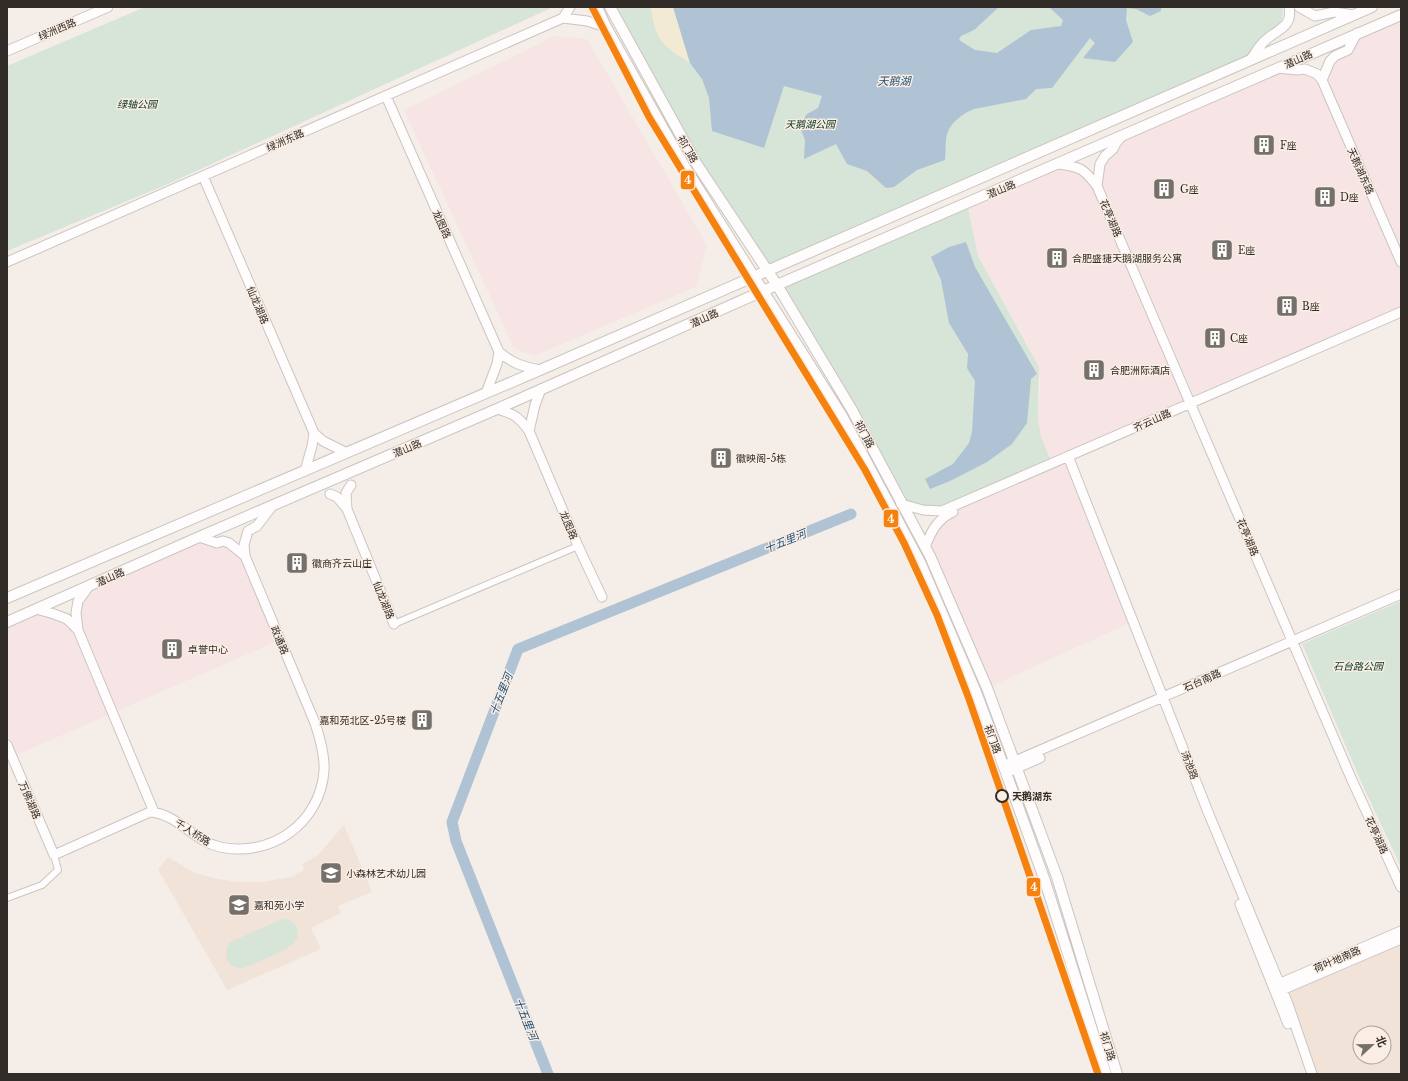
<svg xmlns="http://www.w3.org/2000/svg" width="1408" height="1081" font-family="'Libre Baskerville','Noto Sans SC',serif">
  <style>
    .commercial { fill: #f7e5e5 }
    .built { fill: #f1e3d8; fill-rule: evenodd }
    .green { fill: #d7e4d8 }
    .sand { fill: #f2ead3 }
    .water { fill: #afc3d4 }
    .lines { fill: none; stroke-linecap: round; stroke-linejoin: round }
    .river { stroke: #afc3d4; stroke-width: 11 }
    .street-casing { stroke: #cac5c0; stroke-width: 8 }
    .secondary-casing { stroke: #cac5c0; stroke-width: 11 }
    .primary-casing { stroke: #cac5c0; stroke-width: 12 }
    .street { stroke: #fefcfc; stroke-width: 6 }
    .secondary { stroke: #fefcfc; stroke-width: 9 }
    .primary { stroke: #fefcfc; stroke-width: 10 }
    .metro-1-casing { stroke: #faede3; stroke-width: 10 }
    .metro-1 { stroke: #f5810e; stroke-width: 7 }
    .stop-dot { fill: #faede3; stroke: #312c28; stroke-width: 2 }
    .labels { text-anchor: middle; stroke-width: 3; stroke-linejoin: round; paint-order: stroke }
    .street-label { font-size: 10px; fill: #312c28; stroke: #faede3 }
    .park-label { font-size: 10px; font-style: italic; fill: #00351f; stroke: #faede3 }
    .poi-label { font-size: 10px; fill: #312c28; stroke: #faede3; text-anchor: start }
    .stop-label { font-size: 10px; font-weight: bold; fill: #312c28; stroke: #faede3; text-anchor: start }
    .water-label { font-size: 11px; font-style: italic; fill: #225279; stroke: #faede3 }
    .line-badge { stroke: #faede3; stroke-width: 1.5 }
    .badge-label { font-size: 11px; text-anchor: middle; font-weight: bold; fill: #fff }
  </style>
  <rect width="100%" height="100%" fill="#f5eee8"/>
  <path class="commercial" d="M1401,15V249L1331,90L1401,262V312L1196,401L1100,179L1105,156L1116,143L1278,68L1297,70L1322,79L1329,67L1348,50L1357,33Z
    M555,36L587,39L707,245L696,287L534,356L514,348L404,110Z
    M1058,164L1076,166L1097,186L1190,403L1052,463L1041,437L1038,419L1040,380L1034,357L978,256L967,203Z
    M1066,462L1130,623L987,688L930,556V534L948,514Z
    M199,537L223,541L245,556L280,640L12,757L7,745V622L36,609L54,614L78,630L76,613L90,585Z"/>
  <path class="built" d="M344,825L372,892L338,906L341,913L311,928L321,949L227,990L158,869L168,857L193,872L217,879L239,882H261L292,877L304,870L302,864L318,855Z
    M1401,939V1074H1312L1282,990ZM1360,1033H1384V1057H1360Z"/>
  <path class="green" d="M145,7H553L168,184L7,251V66Z
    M610,7H1282C1286,25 1274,26 1265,38C1259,44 1256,52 1251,59L767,271L696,163Z
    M967,203L978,256L1039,367L1038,419L1041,437L1052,463L942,511L901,504L777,285Z
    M1401,601V867L1363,786L1302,644Z
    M283,919C289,919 295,922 297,929C299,934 297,941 292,945C286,950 249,967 242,968C226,969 222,952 230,942Z"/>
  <path class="sand" d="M651,7H673L690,63C663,46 655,41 651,7Z"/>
  <path class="water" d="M673,7H999L974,30L961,36L959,40L975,50L997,53L1031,30L1061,26L1063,20L1049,7H1161V11L1150,16L1136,9L1127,8L1126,20L1133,42L1115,62L1083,58L1095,43L1090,38L1052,88L1036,89L1026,99L974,109C962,114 951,122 947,134C945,142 946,152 945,160L917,170L894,187L886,188L867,171L847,164L836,144L804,159L805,140L801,130L802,121L807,114L818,108L822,96L784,86L764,148L712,131L709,98L702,79L690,63Z
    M966,242L975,267L1037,374L1031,379L1027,423L1012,444L987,462L950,481L930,489L925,479L953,464L969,443L972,432L975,381L967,368L968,354L949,323L941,280L931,257L949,247Z"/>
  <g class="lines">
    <path class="river" d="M548,1074L456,841L452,822L518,649L851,514"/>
    <g class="street-casing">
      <path id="street" d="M394,624L578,546
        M7,898L42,885L58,870L54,855"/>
    </g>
    <g class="secondary-casing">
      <path id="secondary" d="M570,7L563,18L587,21L606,27
        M1299,7L1315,16L1334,12L1354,15
        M7,51L108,7
        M1251,59C1256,52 1260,44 1267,39C1278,29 1293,27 1289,7
        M1278,68L1297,70L1305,69L1317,74L1322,80L1401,262
        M1322,80L1330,61L1335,56L1348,50L1357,33
        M386,96L499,352
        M1058,164C1081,167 1083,168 1097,186L1351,778L1401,887
        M203,176L314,433
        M1097,186L1100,164L1105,156L1113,149L1116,143L1122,136
        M7,262L563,18
        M486,393L497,364L499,352C514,364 521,366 540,370
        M497,409C514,414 518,416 529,431L535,405L541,389
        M529,431L578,546L602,597
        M1068,456L1208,812L1288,1004L1312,1074
        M305,471L312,446L314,433L323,441L345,452
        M330,494L337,497L347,509L346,493L351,485
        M901,504L923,510L942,511L1401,312
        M347,509L394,624
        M199,537L217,543L223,541L229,543L245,556L244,545L248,531L257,526L273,505
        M925,547C931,532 937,519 953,512
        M36,609L54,614L67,619L78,630L76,613L78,601L90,585
        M78,630L154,812
        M7,745L54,855L150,812C178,814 193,841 220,847C270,858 320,824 324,771C325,755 320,738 315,723L245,556
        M1008,764L1401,594
        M1006,773L1040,758
        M1240,904L1288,1024
        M1274,986L1401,931
        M1277,992L1401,939"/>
    </g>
    <g class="primary-casing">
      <path id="primary" d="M597,7L606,27L686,169L842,416L920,562L976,692L1005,770L1045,881L1106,1074
        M610,7L696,163L777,285L852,410L930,556L987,688L1057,877L1117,1074
        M7,598L540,370L1372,7
        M7,622L199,537L497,409L763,291L1401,15"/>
    </g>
    <use href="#street" class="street"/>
    <use href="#secondary" class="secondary"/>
    <use href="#primary" class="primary"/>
    <g class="metro-1-casing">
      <path id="metro-1" d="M592,7L649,117L865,470L904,543L937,615L969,699L1098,1074"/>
    </g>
    <use href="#metro-1" class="metro-1"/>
  </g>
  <defs>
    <g id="building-square" transform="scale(1.15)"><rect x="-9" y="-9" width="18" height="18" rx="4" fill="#76706b" stroke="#faede3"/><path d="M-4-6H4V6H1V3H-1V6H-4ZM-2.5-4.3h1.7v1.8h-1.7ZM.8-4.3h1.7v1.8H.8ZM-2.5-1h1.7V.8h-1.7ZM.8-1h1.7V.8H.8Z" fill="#fff"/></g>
    <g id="school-square" transform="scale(1.15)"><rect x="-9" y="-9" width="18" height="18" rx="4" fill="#76706b" stroke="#faede3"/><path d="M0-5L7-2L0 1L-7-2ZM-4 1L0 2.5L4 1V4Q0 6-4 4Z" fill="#fff"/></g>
  </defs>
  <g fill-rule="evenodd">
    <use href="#building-square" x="1264" y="145"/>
    <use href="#building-square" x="1164" y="189"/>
    <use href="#building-square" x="1325" y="197"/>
    <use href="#building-square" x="1222" y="250"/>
    <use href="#building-square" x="1057" y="258"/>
    <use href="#building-square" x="1287" y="306"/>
    <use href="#building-square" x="1215" y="338"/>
    <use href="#building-square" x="1094" y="370"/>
    <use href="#building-square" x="721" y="458"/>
    <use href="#building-square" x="297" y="563"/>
    <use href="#building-square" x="172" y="649"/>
    <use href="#building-square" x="422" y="720"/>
    <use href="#school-square" x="331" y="873"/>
    <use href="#school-square" x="239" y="905"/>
  </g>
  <circle class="stop-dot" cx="1002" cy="796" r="6"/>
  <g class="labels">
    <g class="street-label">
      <text transform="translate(57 29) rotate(-23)" y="4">绿洲西路</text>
      <text transform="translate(1298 59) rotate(-24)" y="4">潜山路</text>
      <text transform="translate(285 140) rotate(-24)" y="4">绿洲东路</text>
      <text transform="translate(688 149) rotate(60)" y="4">祁门路</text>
      <text transform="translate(1361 171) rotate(66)" y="4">天鹅湖东路</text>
      <text transform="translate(1001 189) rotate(-23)" y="4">潜山路</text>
      <text transform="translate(1111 218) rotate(67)" y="4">花亭湖路</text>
      <text transform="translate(442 224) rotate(66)" y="4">龙图路</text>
      <text transform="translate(258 305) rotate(67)" y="4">仙龙湖路</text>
      <text transform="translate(704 318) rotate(-24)" y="4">潜山路</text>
      <text transform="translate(1152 420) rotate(-24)" y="4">齐云山路</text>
      <text transform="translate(865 434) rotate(62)" y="4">祁门路</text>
      <text transform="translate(407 448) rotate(-23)" y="4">潜山路</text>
      <text transform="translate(569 525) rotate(67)" y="4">龙图路</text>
      <text transform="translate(1248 537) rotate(67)" y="4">花亭湖路</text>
      <text transform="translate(110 577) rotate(-24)" y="4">潜山路</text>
      <text transform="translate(384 600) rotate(68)" y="4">仙龙湖路</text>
      <text transform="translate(280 640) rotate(67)" y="4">政通路</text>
      <text transform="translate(1202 680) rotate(-24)" y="4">石台南路</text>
      <text transform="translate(993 739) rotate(70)" y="4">祁门路</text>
      <text transform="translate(1190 765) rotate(69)" y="4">汤池路</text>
      <text transform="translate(30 800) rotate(67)" y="4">万佛湖路</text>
      <text transform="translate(193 832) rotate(32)" y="4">千人桥路</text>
      <text transform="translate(1377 835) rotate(65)" y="4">花亭湖路</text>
      <text transform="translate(1337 959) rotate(-23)" y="4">荷叶地南路</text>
      <text transform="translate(1108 1046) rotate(73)" y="4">祁门路</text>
    </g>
    <g class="park-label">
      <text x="137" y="108">绿轴公园</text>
      <text x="810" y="128">天鹅湖公园</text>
      <text x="1358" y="670">石台路公园</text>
    </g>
    <g class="poi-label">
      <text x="1280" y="149">F座</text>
      <text x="1180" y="193">G座</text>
      <text x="1340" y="201">D座</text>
      <text x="1238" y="254">E座</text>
      <text x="1072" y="262">合肥盛捷天鹅湖服务公寓</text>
      <text x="1302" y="310">B座</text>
      <text x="1230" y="342">C座</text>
      <text x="1110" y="374">合肥洲际酒店</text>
      <text x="736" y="462">徽映阁-5栋</text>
      <text x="312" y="567">徽商齐云山庄</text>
      <text x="188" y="653">卓誉中心</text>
      <text x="406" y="724" text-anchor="end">嘉和苑北区-25号楼</text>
      <text x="346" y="877">小森林艺术幼儿园</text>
      <text x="254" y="909">嘉和苑小学</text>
    </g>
    <g class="stop-label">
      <text x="1012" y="800">天鹅湖东</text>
    </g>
    <g class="water-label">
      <text x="894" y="85">天鹅湖</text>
      <text transform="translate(785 541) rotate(-22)" y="4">十五里河</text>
      <text transform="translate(501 694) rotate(-69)" y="4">十五里河</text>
      <text transform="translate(526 1019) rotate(68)" y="4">十五里河</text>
    </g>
  </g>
  <g class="line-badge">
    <rect x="680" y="170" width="15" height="20" rx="4" fill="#f5810e"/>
    <rect x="883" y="509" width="16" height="19" rx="4" fill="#f5810e"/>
    <rect x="1026" y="877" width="15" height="20" rx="4" fill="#f5810e"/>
  </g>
  <g class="badge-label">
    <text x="688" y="184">4</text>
    <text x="891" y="523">4</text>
    <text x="1034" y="891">4</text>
  </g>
  <rect width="1408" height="1081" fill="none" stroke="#312c28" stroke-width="16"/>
  <g transform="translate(1372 1045) rotate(68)"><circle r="19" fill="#faede3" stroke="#aaa098"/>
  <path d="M0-3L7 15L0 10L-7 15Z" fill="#76706b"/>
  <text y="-6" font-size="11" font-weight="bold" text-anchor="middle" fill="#312c28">北</text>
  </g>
</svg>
